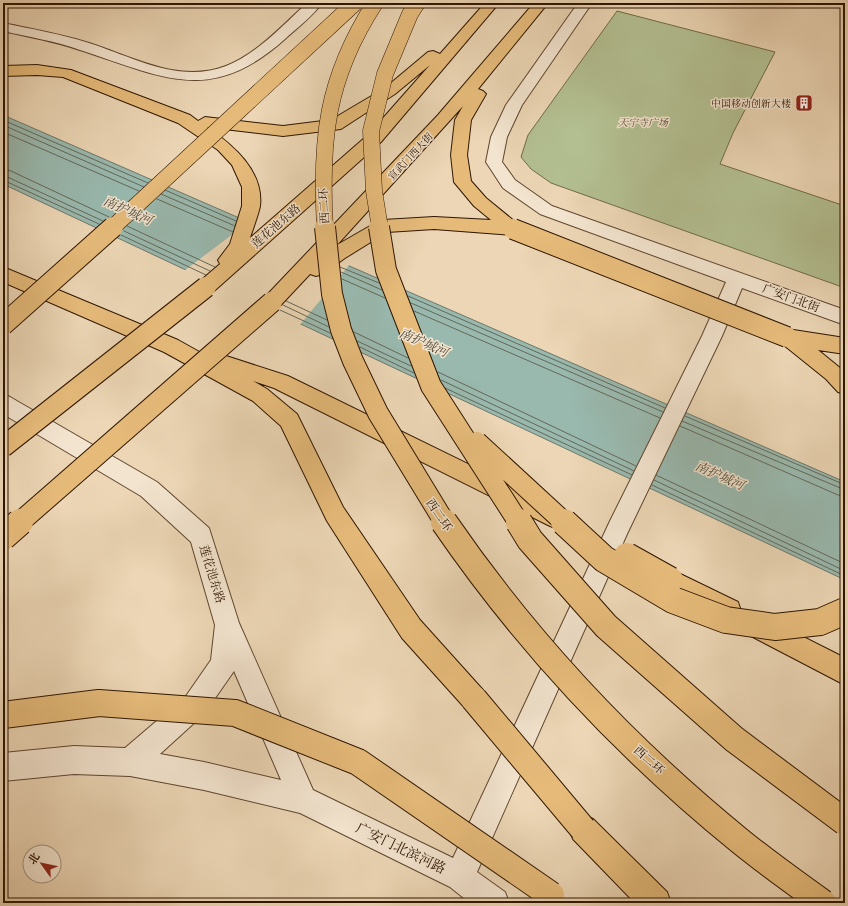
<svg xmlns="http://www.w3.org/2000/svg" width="848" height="906" font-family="Alegreya,'Noto Serif SC',serif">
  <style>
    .green { fill: #b3bf91; stroke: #706a48 }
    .water { fill: #99b9af; stroke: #6e7769 }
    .pier { fill: #ecd6b5 }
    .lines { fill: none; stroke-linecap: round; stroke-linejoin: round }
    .shore { stroke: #646758; stroke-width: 1 }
    .tertiary-casing { stroke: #5e452d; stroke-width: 2 }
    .trunk-casing { stroke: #2e1500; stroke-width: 2 }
    .tertiary { fill: #f3e4cf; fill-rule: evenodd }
    .trunk { fill: #e6bb7a; fill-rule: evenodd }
    .trunk-bridge-far2-casing { stroke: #2e1500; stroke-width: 17; stroke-linecap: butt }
    .trunk-bridge-far1-casing { stroke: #2e1500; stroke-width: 22; stroke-linecap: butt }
    .trunk-bridge-casing { stroke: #2e1500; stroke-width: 28; stroke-linecap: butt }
    .trunk-bridge-far2 { stroke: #e6bb7a; stroke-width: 16 }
    .trunk-bridge-far1 { stroke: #e6bb7a; stroke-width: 20 }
    .trunk-bridge { stroke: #e6bb7a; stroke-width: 26 }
    .labels { text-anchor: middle; stroke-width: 3; stroke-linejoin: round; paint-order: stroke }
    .far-poi-label { font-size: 10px; fill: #2e1500; stroke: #f3e4cf; text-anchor: end }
    .far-park-label { font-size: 10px; font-style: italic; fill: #56482c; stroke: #f3e4cf }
    .far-street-label { font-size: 10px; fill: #2e1500; stroke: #f3e4cf }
    .street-label { font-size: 12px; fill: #2e1500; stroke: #f3e4cf }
    .water-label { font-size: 13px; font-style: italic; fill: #534e3d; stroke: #f3e4cf }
    .near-street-label { font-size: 14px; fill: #2e1500; stroke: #f3e4cf }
  </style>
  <rect width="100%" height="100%" fill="#ecd6b5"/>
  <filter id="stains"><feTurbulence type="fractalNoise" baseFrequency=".005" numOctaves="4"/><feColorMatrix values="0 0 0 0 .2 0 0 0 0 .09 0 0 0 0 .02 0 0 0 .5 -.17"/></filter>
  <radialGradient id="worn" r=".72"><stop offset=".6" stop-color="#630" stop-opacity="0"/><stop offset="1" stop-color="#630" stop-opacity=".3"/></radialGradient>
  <path class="green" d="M617,11L775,52L733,133L720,164L845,206V288L551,183L531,169L521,157L528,135Z"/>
  <path class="water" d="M3,115L845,482V580L3,184Z"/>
  <path class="pier" d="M250,221L350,264L299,326L184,271Z"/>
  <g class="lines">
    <path class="shore" d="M3,120L148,183
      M3,125L144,187
      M3,132L139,191
      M3,169L11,171L109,217
      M3,175L103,221
      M3,180L99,224
      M165,190L236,221
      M161,194L235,226
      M157,199L233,232
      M127,226L215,267
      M124,231L210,271
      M121,235L206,275
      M340,267L379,283
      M341,272L382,290
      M342,279L385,298
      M408,296L665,408
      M286,301L327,320
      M411,303L663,412
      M283,305L329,327
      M280,310L330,333
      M414,311L660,418
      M354,332L408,358
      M357,341L411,366
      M360,347L414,373
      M438,372L636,466
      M441,380L634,471
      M445,388L632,475
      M685,416L845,485
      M682,421L845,490
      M680,426L838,495L845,496
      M656,475L845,564
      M654,480L845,571
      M652,485L845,576"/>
    <g class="tertiary-casing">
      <path id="tertiary" d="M307,3H322C313,16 297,28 285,39C210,106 163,77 80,50C55,41 29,37 3,31V23C32,29 61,34 89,43C133,57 179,84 226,66C257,54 283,25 307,3Z
        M578,3H592L522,105L507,137L502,162L515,180L552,206L845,310V325L742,288L722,336L627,534L477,872L505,892L509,903H470L450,887L300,813L204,790L130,776L74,774L3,781V753L74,746L125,748L186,696L211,660L215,625L191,542L141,496L3,414V394L10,397L157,482L209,528L239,623L313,790L453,858L610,521L702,336L726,282L540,214L503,188L486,162L491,137L506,105ZM234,671L281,780L204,762L160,754L204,714Z"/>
    </g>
    <g class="trunk-casing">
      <path id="trunk" d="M485,3H499L381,142L213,292L206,294L199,292L196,287L199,282L220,264L218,260L230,244L242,206V187L232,165L218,150L178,123L63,77L37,75L3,76V66L37,65L71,70L190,115L198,121L205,117L283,126L331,120L385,88L428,52L433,51L440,54ZM430,65L369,134L250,238C253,228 258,216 260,206C264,171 233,145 207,127L283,136L341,129L395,94Z
        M534,3H548L478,89L483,91L486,94L471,120L467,155L471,181L486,198L519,225L522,229L519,233L513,235L434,229L387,232L345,258L323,274L316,276L310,274L279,307L272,309L265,307L262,302L265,297L438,115ZM463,106L455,120L451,155L454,182L474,206L491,220L434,217L383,220L377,222L337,245Z
        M3,267L178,340L212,359L213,356L220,354L288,376L566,512L570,519L566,526L558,529L550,526L274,388L253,381L267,389L297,414L343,507L420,620L483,690L487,699L483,708L474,712L465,708L402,638L327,521L281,426L253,401L164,352L3,282Z
        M787,329L845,338V354L818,350L845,372V394L838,392L826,379L780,342L777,337L780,332Z
        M670,569L738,602L741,611L738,620L729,623L720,620L661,588L658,580L661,572Z
        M758,614L845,658V685L749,635L745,626L749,617Z
        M583,815L593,819L667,892L671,903H635L573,839L569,829L573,819Z"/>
    </g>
    <use href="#tertiary" class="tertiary"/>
    <use href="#trunk" class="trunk"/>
    <g class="trunk-bridge-far2-casing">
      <path id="trunk-bridge-far2" d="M112,228L355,3
        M325,228C320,140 326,79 375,3
        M380,228L374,191L371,131L385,74L410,14L417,3"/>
    </g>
    <g class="trunk-bridge-far1-casing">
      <path id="trunk-bridge-far1" d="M325,227L332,294L341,330L353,361L378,413L445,523
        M379,227L386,270L431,386L519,523
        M513,229L787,337
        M3,325L113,227
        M477,442L565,523
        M3,447L206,287
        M19,523L272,302"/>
    </g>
    <g class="trunk-bridge-casing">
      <path id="trunk-bridge" d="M444,522C527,643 627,749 740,841C767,863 795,883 823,903
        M519,522L530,540L606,626L734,739L845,822
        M564,522L604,559L673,600L726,620L775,627L820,622L845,611
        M3,537L20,522
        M627,556L670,580
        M474,699L583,829
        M3,715L99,703L235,713L358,762L551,895"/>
    </g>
    <use href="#trunk-bridge-far2" class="trunk-bridge-far2"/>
    <use href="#trunk-bridge-far1" class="trunk-bridge-far1"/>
    <use href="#trunk-bridge" class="trunk-bridge"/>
  </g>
  <defs>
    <g id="building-square" transform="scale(0.9)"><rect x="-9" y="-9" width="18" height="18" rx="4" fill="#8f2418" stroke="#f3e4cf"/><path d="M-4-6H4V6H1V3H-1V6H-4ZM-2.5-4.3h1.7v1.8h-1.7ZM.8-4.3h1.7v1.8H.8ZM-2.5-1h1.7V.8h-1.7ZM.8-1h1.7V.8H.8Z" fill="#fff"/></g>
  </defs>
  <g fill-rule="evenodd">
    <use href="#building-square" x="804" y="103"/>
  </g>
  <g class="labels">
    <g class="far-poi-label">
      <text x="791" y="107">中国移动创新大楼</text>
    </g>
    <g class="far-park-label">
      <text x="643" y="126">天宁寺广场</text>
    </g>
    <g class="far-street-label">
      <text transform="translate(410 156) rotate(-47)" y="4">宣武门西大街</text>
    </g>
    <g class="street-label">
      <text transform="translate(324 206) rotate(-93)" y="4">西二环</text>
      <text transform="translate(276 226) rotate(-41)" y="4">莲花池东路</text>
      <text transform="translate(791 298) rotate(20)" y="4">广安门北街</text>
      <text transform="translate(439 515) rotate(56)" y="4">西二环</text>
      <text transform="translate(212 574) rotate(73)" y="4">莲花池东路</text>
      <text transform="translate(649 760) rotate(42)" y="4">西二环</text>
    </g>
    <g class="water-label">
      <text transform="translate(128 210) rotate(24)" y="5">南护城河</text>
      <text transform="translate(424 342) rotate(24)" y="5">南护城河</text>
      <text transform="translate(720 475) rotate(24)" y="5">南护城河</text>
    </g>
    <g class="near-street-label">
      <text transform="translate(401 848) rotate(26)" y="5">广安门北滨河路</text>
    </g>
  </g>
  <rect width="848" height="906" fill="none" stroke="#ecd6b5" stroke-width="16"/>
  <rect x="4" y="4" width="840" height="898" fill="none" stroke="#2e1500" stroke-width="2"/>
  <rect x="8" y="8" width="832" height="890" fill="none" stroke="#2e1500"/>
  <g transform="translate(42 864) rotate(303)"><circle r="19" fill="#f3e4cf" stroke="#a4917c"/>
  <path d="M0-3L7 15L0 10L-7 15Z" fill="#8f2418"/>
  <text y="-6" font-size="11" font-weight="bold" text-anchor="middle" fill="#2e1500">北</text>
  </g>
  <rect width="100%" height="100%" filter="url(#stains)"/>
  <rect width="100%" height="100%" fill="url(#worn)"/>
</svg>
